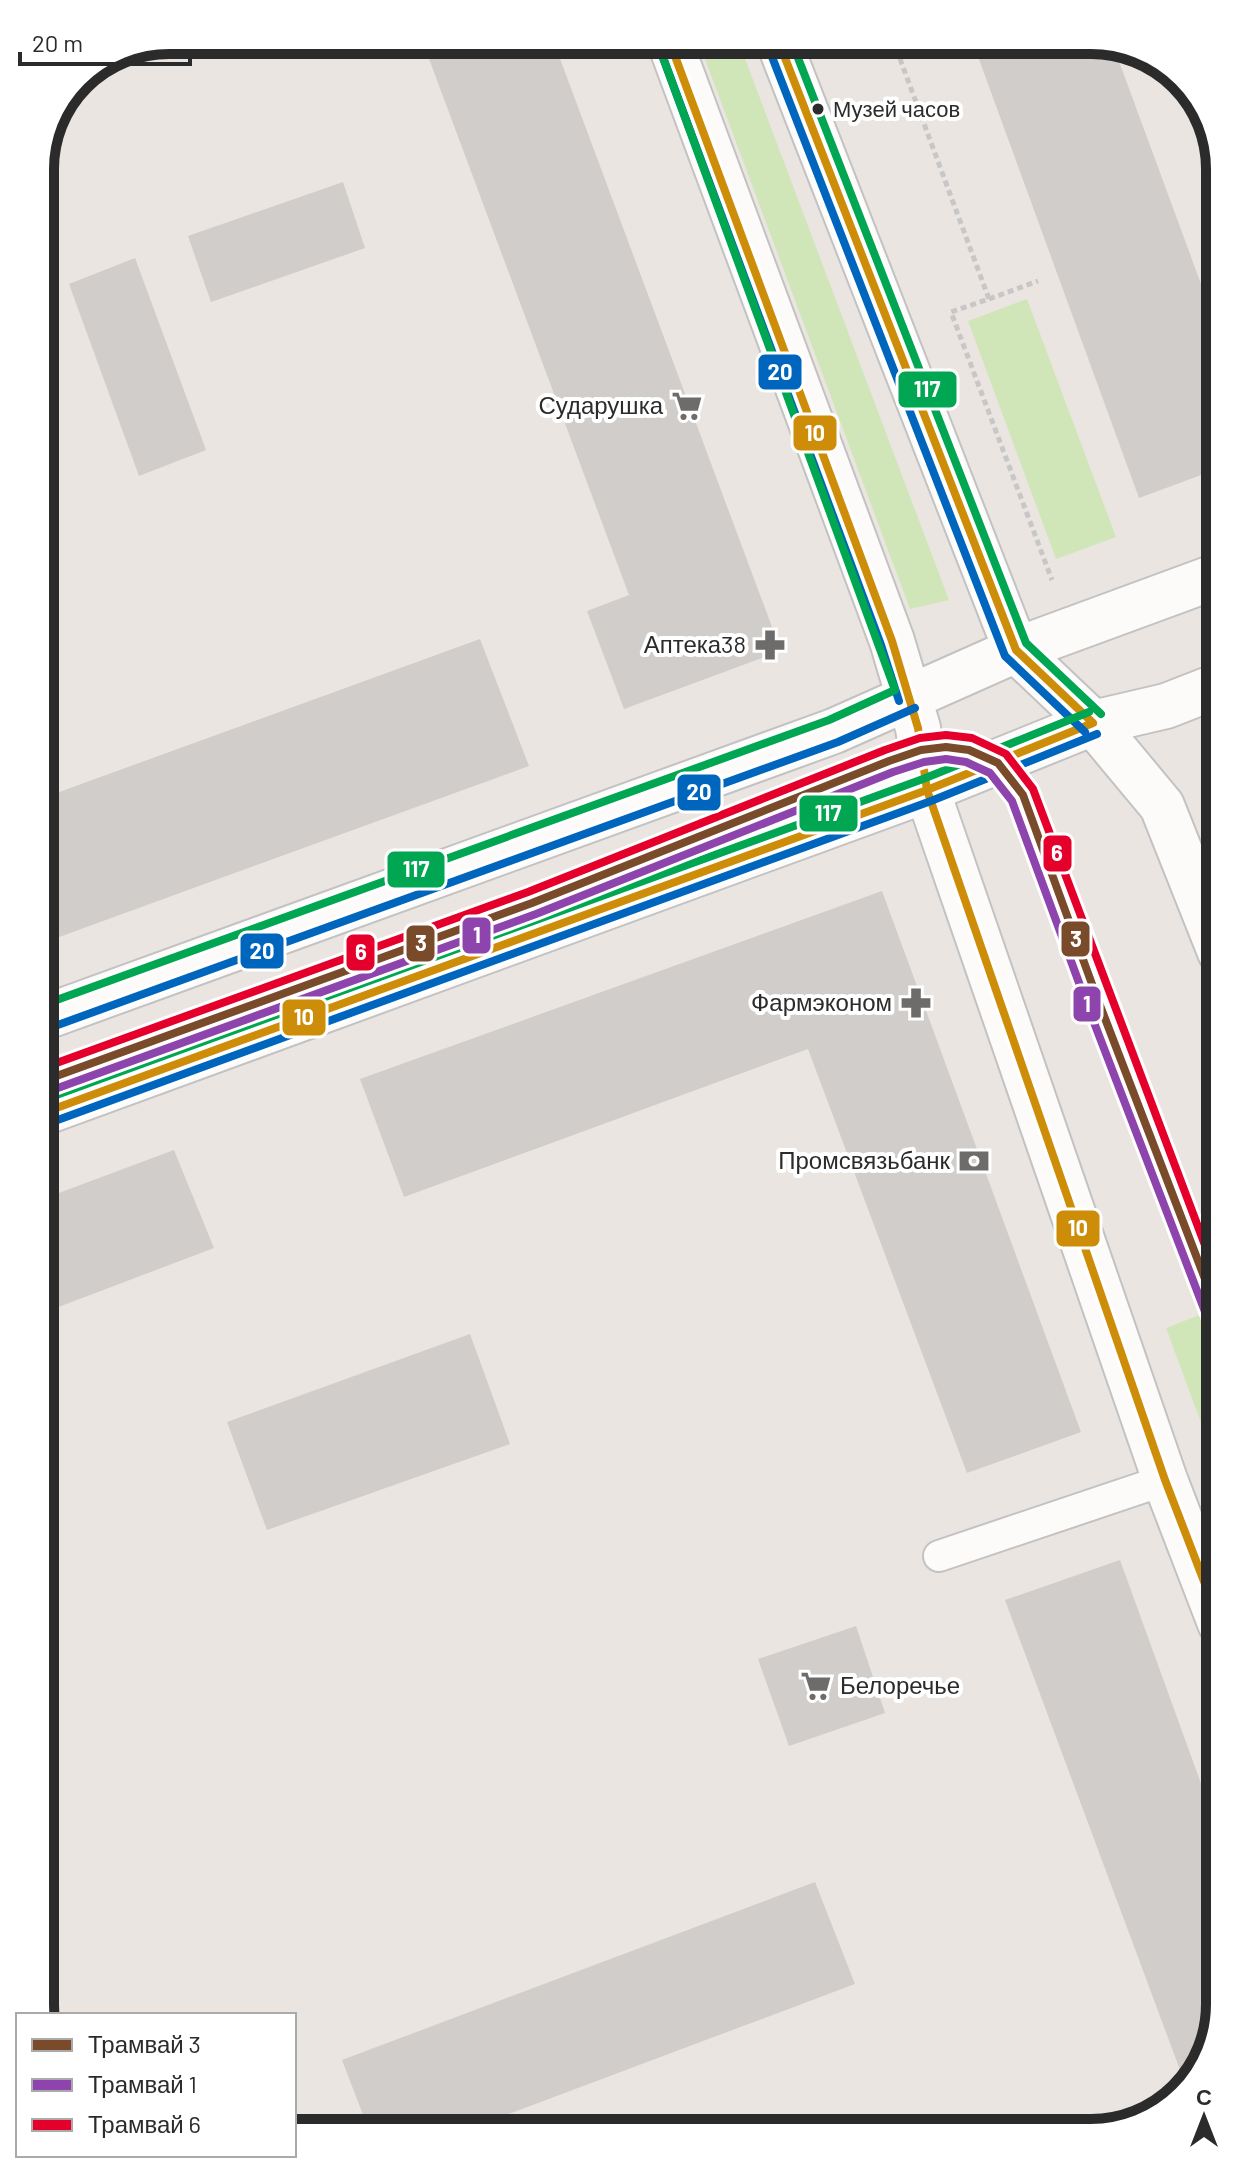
<svg xmlns="http://www.w3.org/2000/svg" width="1260" height="2173" font-family="Barlow,sans-serif">
  <style>
    .green { fill: #d0e6b8 }
    .building { fill: #d0cdca }
    .lines { fill: none; stroke-linecap: round; stroke-linejoin: round }
    .lane-casing { stroke: #c3c2c3; stroke-width: 34 }
    .secondary-casing { stroke: #c3c2c3; stroke-width: 48 }
    .path { stroke: #c8c7c7; stroke-width: 5; stroke-dasharray: 6 4; stroke-linecap: butt }
    .lane { stroke: #fcfbfa; stroke-width: 30 }
    .secondary { stroke: #fcfbfa; stroke-width: 44 }
    .bus-1-casing { stroke: #fff; stroke-width: 14 }
    .bus-2-casing { stroke: #fff; stroke-width: 14 }
    .bus-3-casing { stroke: #fff; stroke-width: 14 }
    .bus-1 { stroke: #ce8d09; stroke-width: 8 }
    .bus-2 { stroke: #0065bd; stroke-width: 8 }
    .bus-3 { stroke: #00a651; stroke-width: 8 }
    .tram-1-casing { stroke: #fff; stroke-width: 14 }
    .tram-2-casing { stroke: #fff; stroke-width: 14 }
    .tram-3-casing { stroke: #fff; stroke-width: 14 }
    .tram-1 { stroke: #7a4b2a; stroke-width: 8 }
    .tram-2 { stroke: #8e44ad; stroke-width: 8 }
    .tram-3 { stroke: #e4002b; stroke-width: 8 }
    .bus-dot { fill: #2b2b2b; stroke: #fff; stroke-width: 3 }
    .labels { text-anchor: middle; stroke-width: 8; stroke-linejoin: round; paint-order: stroke }
    .bus-label { font-size: 22px; fill: #2b2b2b; stroke: #fff; text-anchor: start }
    .poi-label { font-size: 24px; fill: #2b2b2b; stroke: #fff; text-anchor: end }
    .rim { fill: none; stroke: #2b2b2b; stroke-width: 10 }
    .line-badge { stroke: #fff; stroke-width: 3 }
    .badge-label { font-size: 22px; text-anchor: middle; font-weight: bold; fill: #fff }
  </style>
  <rect width="100%" height="100%" fill="#eae5e1"/>
  <path class="green" d="M698,40H738L949,600L910,609Z
    M1027,299L1116,537L1056,559L968,321Z
    M1220,609V658L1202,615Z
    M1220,1307V1474L1166,1328Z"/>
  <path class="building" d="M422,40H553L781,651L624,709L587,611L629,595Z
    M972,40H1100L1113,45L1218,330H1220V468L1139,498Z
    M343,182L365,248L211,302L188,236Z
    M135,258L206,450L139,476L69,284Z
    M480,639L529,766L40,944V799Z
    M1220,740V763L1212,743Z
    M882,891L1081,1432L967,1473L808,1049L404,1197L360,1079Z
    M174,1150L214,1248L40,1314V1200Z
    M470,1334L510,1444L267,1530L227,1422Z
    M1120,1560L1220,1836V2004L1198,2075L1186,2086L1005,1600Z
    M856,1626L885,1713L789,1746L758,1659Z
    M815,1882L855,1984L458,2133H370L342,2060Z"/>
  <g class="lines">
    <g class="lane-casing">
      <path id="lane" d="M939,1556L1165,1480"/>
    </g>
    <g class="secondary-casing">
      <path id="secondary" d="M669,40L892,641L918,728L927,790L1165,1480L1220,1623
        M778,40L1016,650L1093,723L1162,806L1220,952
        M40,1019L834,731L1016,650L1220,575
        M40,1114L927,790L1093,723L1166,706L1220,685"/>
    </g>
    <path class="path" d="M893,40L989,299L951,312L1052,580
      M989,299L1038,281"/>
    <use href="#lane" class="lane"/>
    <use href="#secondary" class="secondary"/>
    <g class="bus-1-casing">
      <path id="bus-1" d="M669,40L892,641L918,728L927,790L1165,1480L1220,1623
        M778,40L1016,650L1093,723
        M40,1114L927,790L1093,723"/>
    </g>
    <g class="bus-2-casing">
      <path id="bus-2" d="M658,44L881,645L899,701
        M767,44L1005,656L1085,732
        M44,1030L838,742L915,708
        M44,1125L931,801L1097,734"/>
    </g>
    <g class="bus-3-casing">
      <path id="bus-3" d="M791,40L1026,643L1101,714
        M40,1006L829,720L895,690L658,44
        M40,1101L923,779L1089,712"/>
    </g>
    <use href="#bus-1" class="bus-1"/>
    <use href="#bus-2" class="bus-2"/>
    <use href="#bus-3" class="bus-3"/>
    <g class="tram-1-casing">
      <path id="tram-1" d="M40,1082L532,903L889,761L921,750L946,747L969,750L998,763L1023,795L1096,995L1220,1318"/>
    </g>
    <g class="tram-2-casing">
      <path id="tram-2" d="M44,1093L536,914L893,772L924,762L946,759L966,762L990,773L1012,801L1085,999L1209,1322"/>
    </g>
    <g class="tram-3-casing">
      <path id="tram-3" d="M40,1069L528,892L885,750L920,738L946,735L972,738L1006,754L1033,789L1220,1285"/>
    </g>
    <use href="#tram-1" class="tram-1"/>
    <use href="#tram-2" class="tram-2"/>
    <use href="#tram-3" class="tram-3"/>
  </g>
  <defs>
    <g id="supermarket-bare" transform="scale(2.4)"><path d="M-6-5.5h2.5l.6 2H6L4.5 2H-2.5L-4.4-4H-6ZM-1.5 3.2a1.3 1.3 0 1 0 .1 0ZM3 3.2a1.3 1.3 0 1 0 .1 0Z" fill="#6e6c6b" stroke="#fff" stroke-width="2.5" paint-order="stroke"/></g>
    <g id="pharmacy-bare" transform="scale(2.4)"><path d="M-2-6h4v4h4v4h-4v4h-4v-4h-4v-4h4Z" fill="#6e6c6b" stroke="#fff" stroke-width="2.5" paint-order="stroke"/></g>
    <g id="bank-bare" transform="scale(2.4)"><path d="M-6-4H6V4H-6ZM0-2.3a2.3 2.3 0 1 0 0 4.6a2.3 2.3 0 1 0 0-4.6Z" fill="#6e6c6b" stroke="#fff" stroke-width="2.5" paint-order="stroke"/></g>
  </defs>
  <g fill-rule="evenodd">
    <use href="#supermarket-bare" x="687" y="406"/>
    <use href="#pharmacy-bare" x="770" y="645"/>
    <use href="#pharmacy-bare" x="916" y="1003"/>
    <use href="#bank-bare" x="974" y="1161"/>
    <use href="#supermarket-bare" x="816" y="1686"/>
  </g>
  <circle class="bus-dot" cx="818" cy="109" r="7"/>
  <g class="labels">
    <g class="bus-label">
      <text x="833" y="117">Музей часов</text>
    </g>
    <g class="poi-label">
      <text x="663" y="414">Сударушка</text>
      <text x="746" y="653">Аптека38</text>
      <text x="892" y="1011">Фармэконом</text>
      <text x="950" y="1169">Промсвязьбанк</text>
      <text x="840" y="1694" text-anchor="start">Белоречье</text>
    </g>
  </g>
  <path d="M0 0H1260V2173H0ZM169 54H1091A115 115 0 0 1 1206 169V2004A115 115 0 0 1 1091 2119H169A115 115 0 0 1 54 2004V169A115 115 0 0 1 169 54Z" fill="#fff" fill-rule="evenodd"/>
  <path class="rim" d="M169 54H1091A115 115 0 0 1 1206 169V2004A115 115 0 0 1 1091 2119H169A115 115 0 0 1 54 2004V169A115 115 0 0 1 169 54Z"/>
  <g class="line-badge">
    <rect x="757" y="353" width="46" height="38" rx="8" fill="#0065bd"/>
    <rect x="897" y="370" width="61" height="39" rx="8" fill="#00a651"/>
    <rect x="792" y="414" width="46" height="38" rx="8" fill="#ce8d09"/>
    <rect x="676" y="773" width="46" height="39" rx="8" fill="#0065bd"/>
    <rect x="798" y="794" width="61" height="39" rx="8" fill="#00a651"/>
    <rect x="1042" y="834" width="31" height="39" rx="8" fill="#e4002b"/>
    <rect x="386" y="850" width="60" height="39" rx="8" fill="#00a651"/>
    <rect x="461" y="916" width="31" height="39" rx="8" fill="#8e44ad"/>
    <rect x="1060" y="920" width="31" height="38" rx="8" fill="#7a4b2a"/>
    <rect x="405" y="924" width="31" height="39" rx="8" fill="#7a4b2a"/>
    <rect x="239" y="932" width="46" height="38" rx="8" fill="#0065bd"/>
    <rect x="345" y="933" width="31" height="39" rx="8" fill="#e4002b"/>
    <rect x="1072" y="985" width="30" height="38" rx="8" fill="#8e44ad"/>
    <rect x="281" y="998" width="46" height="39" rx="8" fill="#ce8d09"/>
    <rect x="1055" y="1209" width="46" height="39" rx="8" fill="#ce8d09"/>
  </g>
  <g class="badge-label">
    <text x="780" y="380">20</text>
    <text x="927" y="397">117</text>
    <text x="815" y="441">10</text>
    <text x="699" y="800">20</text>
    <text x="828" y="821">117</text>
    <text x="1057" y="861">6</text>
    <text x="416" y="877">117</text>
    <text x="477" y="943">1</text>
    <text x="1076" y="947">3</text>
    <text x="421" y="951">3</text>
    <text x="262" y="959">20</text>
    <text x="361" y="960">6</text>
    <text x="1087" y="1012">1</text>
    <text x="304" y="1025">10</text>
    <text x="1078" y="1236">10</text>
  </g>
  <rect x="16" y="2013" width="280" height="144" fill="#ffffff" stroke="#aaaaaa" stroke-width="2"/>
  <rect x="32" y="2039" width="40" height="12" fill="#7a4b2a" stroke="#aaaaaa" stroke-width="2"/>
  <text x="88" y="2053" font-size="24" fill="#2b2b2b">Трамвай 3</text>
  <rect x="32" y="2079" width="40" height="12" fill="#8e44ad" stroke="#aaaaaa" stroke-width="2"/>
  <text x="88" y="2093" font-size="24" fill="#2b2b2b">Трамвай 1</text>
  <rect x="32" y="2119" width="40" height="12" fill="#e4002b" stroke="#aaaaaa" stroke-width="2"/>
  <text x="88" y="2133" font-size="24" fill="#2b2b2b">Трамвай 6</text>
  <g transform="translate(1204 2117)" stroke="#ffffff" stroke-width="6" paint-order="stroke">
  <path d="M0-6L14 30L0 20L-14 30Z" fill="#2b2b2b"/>
  <text y="-12" font-size="22" font-weight="bold" text-anchor="middle" fill="#2b2b2b">С</text>
  </g>
  <path d="M20 52v12h170v-12" fill="none" stroke="#2b2b2b" stroke-width="4"/>
  <text x="32" y="52" font-size="24" fill="#2b2b2b" stroke="#ffffff" stroke-width="6" paint-order="stroke">20 m</text>
</svg>
